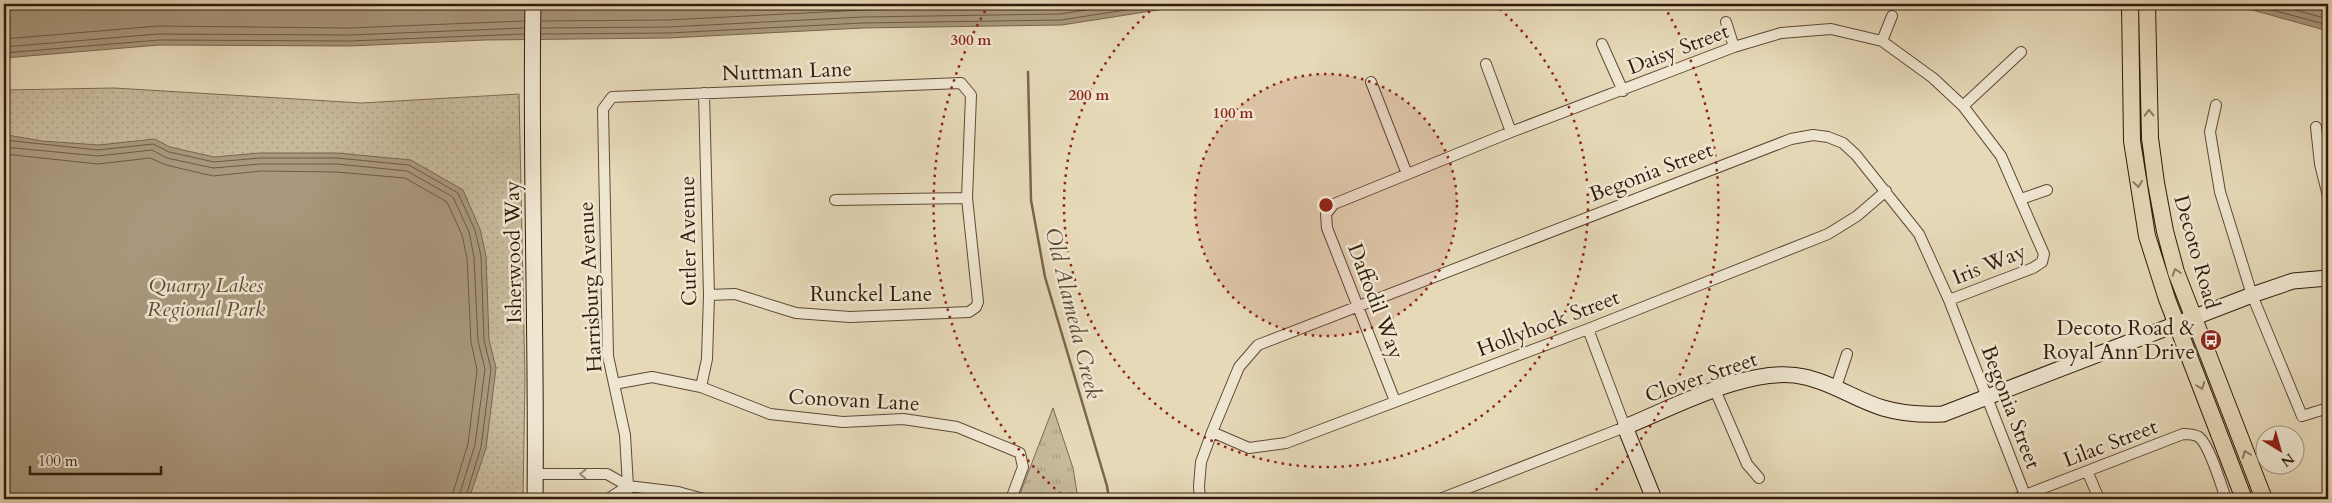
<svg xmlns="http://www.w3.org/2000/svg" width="2332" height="503" font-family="Cardo,serif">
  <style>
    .grass { fill: url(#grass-tufts); stroke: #7c6a53 }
    .park { fill: url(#park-dots); stroke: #7c6a53 }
    .water { fill: #a9987d; stroke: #79664f }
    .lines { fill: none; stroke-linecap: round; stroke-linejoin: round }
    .shore { stroke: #6e5a44; stroke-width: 1 }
    .stream { stroke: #79664f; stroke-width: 2.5 }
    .street-casing { stroke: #5f4a36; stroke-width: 12 }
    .secondary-casing { stroke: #321b0b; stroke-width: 17 }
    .primary-casing { stroke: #321b0b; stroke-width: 18 }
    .street { stroke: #efe6d1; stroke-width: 10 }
    .secondary { stroke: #efe6d1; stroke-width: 15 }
    .primary { stroke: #e6d9b8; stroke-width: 16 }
    .oneway { stroke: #8c7a62 }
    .oneway2 { stroke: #9a8b78 }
    .ring { fill: none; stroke: #8f2418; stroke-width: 2.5; stroke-dasharray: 2.5 5 }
    .labels { text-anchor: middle; stroke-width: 5; stroke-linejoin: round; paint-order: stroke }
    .street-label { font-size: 21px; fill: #321b0b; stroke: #efe6d1 }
    .park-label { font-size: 21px; font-style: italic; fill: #5f4a36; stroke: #efe6d1 }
    .poi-label { font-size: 21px; fill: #321b0b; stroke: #efe6d1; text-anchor: end }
    .water-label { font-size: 22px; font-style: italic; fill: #5c4733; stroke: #efe6d1 }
    .centre { fill: #8f2418; stroke: #efe6d1; stroke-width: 2.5 }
    .ring-label { font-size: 15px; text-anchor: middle; font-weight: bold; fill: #8f2418; stroke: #efe6d1; stroke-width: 5; stroke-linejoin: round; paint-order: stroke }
  </style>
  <defs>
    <pattern id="grass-tufts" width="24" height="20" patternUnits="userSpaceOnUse" patternTransform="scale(1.25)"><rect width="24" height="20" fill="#c7b99b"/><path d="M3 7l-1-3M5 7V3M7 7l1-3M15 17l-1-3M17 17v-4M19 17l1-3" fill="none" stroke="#ab9e84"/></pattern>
    <pattern id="park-dots" width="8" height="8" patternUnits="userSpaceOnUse" patternTransform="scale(1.25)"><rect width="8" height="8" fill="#c7b99b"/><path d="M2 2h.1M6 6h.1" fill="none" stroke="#ab9e84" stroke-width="1.8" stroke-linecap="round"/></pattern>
  </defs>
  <rect width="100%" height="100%" fill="#e6d9b8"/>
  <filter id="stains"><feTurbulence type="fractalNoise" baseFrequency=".004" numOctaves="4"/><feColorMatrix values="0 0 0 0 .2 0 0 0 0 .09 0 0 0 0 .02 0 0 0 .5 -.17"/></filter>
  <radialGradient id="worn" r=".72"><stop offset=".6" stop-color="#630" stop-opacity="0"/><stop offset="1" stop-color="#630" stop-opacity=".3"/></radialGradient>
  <path class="grass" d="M1053,408L1073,468L1078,499H1018Z"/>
  <path class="park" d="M114,88L362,103L519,94L525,380L523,499H4V90Z"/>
  <path class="water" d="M4,4H1196L1062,25L863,28L669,38L485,40L350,46L159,45L4,58Z
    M2231,4H2328V31Z
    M7,135L42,141L99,145L154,139L170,147L214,157L260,153H337L411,160L463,190L480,229L486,256L489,340L496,368L486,448L469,499H4V136Z"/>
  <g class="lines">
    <path class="shore" d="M2250,4L2328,25
      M2273,4L2328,19
      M542,21L668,20L863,10L1060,7L1077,4
      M541,28L668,27L863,17L1060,14L1125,4
      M541,34L669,33L863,23L1061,20L1164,4
      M4,39L158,26L349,28L524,21
      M4,47L158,34L350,35L524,28
      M4,53L159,40L350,41L524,34
      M4,140L98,150L153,144L169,152L214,162L260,158H337L409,165L458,193L475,230L481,256L484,340L491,369L481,447L465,499
      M4,147L98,156L152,150L167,158L213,168L260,164H337L407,171L453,197L469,232L474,257L478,341L485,369L475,445L458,499
      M4,154L98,164L150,158L166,165L213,176L261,171L336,172L405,178L447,202L462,235L467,258L471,342L477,370L468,444L451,499"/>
    <path class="stream" d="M1028,72L1031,200L1045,277L1107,486L1109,499"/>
    <g class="street-casing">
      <path id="street" d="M1726,22L1734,47
        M1882,41L1892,16
        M1602,44L1623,91
        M1486,64L1511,132
        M1371,82L1407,174
        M2216,105L2210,132L2220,192L2252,295L2302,416L2328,408
        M1963,106L2021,52
        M2316,127L2320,164L2328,196
        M2021,199L2047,190
        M835,200L967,198
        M614,384L652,377L701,387L770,414L843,422L903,419L957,427L1020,453L1023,467L1011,499
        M701,387L707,359L709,295L704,93
        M1836,387L1847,354
        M1715,390L1747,464L1759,478
        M1395,401L1327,228L1326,214L1334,204L1511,132L1734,47L1781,33L1831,29L1882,41L1933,78L1963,106L2001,156L2044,254L2042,262L2033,268L1949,300
        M1212,432L1249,448L1286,443L1588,329L1828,234L1857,216L1886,191
        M2088,473L2099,499
        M536,474H607L628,486L678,492L704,499
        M535,499H608L628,486
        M626,499L628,486L625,435L608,356L603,109L612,97L961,83L971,95L967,198L978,302L976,307L969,312L850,317L796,313L735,294L709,295
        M1200,499L1199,486L1201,462L1212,432L1239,367L1258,345L1791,139L1813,135L1828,137L1843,143L1856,155L1919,234L1949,300L2025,495
        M1440,499L1625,427L1588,329
        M2015,499L2183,434C2188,434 2194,434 2199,437C2210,446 2221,485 2226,499"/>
    </g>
    <g class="secondary-casing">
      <path id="secondary" d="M533,4C530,169 537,334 535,499
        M1654,499L1625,427C1674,407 1753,364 1805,377C1833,383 1856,400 1883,408C1903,414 1922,415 1943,414L2252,295L2293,281L2328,278"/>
    </g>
    <g class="primary-casing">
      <path id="primary" d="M2130,4L2132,141L2147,236L2167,299L2244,499
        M2147,4L2150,138L2156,183L2165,231L2176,272L2264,499"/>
    </g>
    <use href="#street" class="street"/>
    <use href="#secondary" class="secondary"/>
    <use href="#primary" class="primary"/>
  </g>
  <defs><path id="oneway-chevron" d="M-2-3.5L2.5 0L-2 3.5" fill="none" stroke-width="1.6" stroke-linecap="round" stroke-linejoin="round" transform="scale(1.25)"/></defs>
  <g class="oneway">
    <use href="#oneway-chevron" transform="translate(2149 113) rotate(-92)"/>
    <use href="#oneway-chevron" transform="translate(2138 184) rotate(82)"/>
    <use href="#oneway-chevron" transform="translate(2176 272) rotate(-108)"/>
    <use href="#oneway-chevron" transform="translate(2201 386) rotate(69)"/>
    <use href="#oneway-chevron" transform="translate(2246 454) rotate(-111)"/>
  </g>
  <use class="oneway2" href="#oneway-chevron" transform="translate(583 474) rotate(-180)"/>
  <circle cx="1326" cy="205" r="131" fill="#8f2418" fill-opacity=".12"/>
  <g class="ring">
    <circle cx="1326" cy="205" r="131"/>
    <path d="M1494 4A262 262 0 1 1 1158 4"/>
    <path d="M1066 499A392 392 0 0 1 988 6M1664 6A392 392 0 0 1 1586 499"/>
  </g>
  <defs>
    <g id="bus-disc" transform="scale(1.125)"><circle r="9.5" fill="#8f2418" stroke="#efe6d1"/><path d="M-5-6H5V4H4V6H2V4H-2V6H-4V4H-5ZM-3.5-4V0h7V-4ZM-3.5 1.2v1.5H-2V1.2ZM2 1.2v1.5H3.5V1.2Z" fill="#fff"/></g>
  </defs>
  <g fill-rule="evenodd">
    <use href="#bus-disc" x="2211" y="340"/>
  </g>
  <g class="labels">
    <g class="street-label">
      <text transform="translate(1678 49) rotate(-21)" y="7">Daisy Street</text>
      <text transform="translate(787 71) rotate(-2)" y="7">Nuttman Lane</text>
      <text transform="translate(1651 172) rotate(-21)" y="7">Begonia Street</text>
      <text transform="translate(688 241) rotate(-91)" y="7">Cutler Avenue</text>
      <text transform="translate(513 252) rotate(-91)" y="7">Isherwood Way</text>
      <text transform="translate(2197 252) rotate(74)" y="7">Decoto Road</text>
      <text transform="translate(1989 264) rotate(-22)" y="7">Iris Way</text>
      <text transform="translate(590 287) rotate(-93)" y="7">Harrisburg Avenue</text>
      <text x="871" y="301">Runckel Lane</text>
      <text transform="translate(1376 301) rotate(69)" y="7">Daffodil Way</text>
      <text transform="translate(1548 323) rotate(-21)" y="7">Hollyhock Street</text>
      <text transform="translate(1701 377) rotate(-19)" y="7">Clover Street</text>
      <text transform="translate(854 400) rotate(3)" y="7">Conovan Lane</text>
      <text transform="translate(2011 407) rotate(69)" y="7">Begonia Street</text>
      <text transform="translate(2110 443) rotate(-21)" y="7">Lilac Street</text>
    </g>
    <g class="park-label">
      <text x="206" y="292">Quarry Lakes<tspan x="206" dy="24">Regional Park</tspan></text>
    </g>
    <g class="poi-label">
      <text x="2195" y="335">Decoto Road &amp;<tspan x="2195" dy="24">Royal Ann Drive</tspan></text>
    </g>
    <g class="water-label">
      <text transform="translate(1074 313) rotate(76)" y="8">Old Alameda Creek</text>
    </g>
  </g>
  <circle cx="1326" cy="205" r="8" class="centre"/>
  <g class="ring-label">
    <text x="971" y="45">300 m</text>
    <text x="1089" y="100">200 m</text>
    <text x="1233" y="118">100 m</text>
  </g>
  <rect width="2332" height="503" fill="none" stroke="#e6d9b8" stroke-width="20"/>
  <rect x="5" y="5" width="2322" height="493" fill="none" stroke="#321b0b" stroke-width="2.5"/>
  <rect x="10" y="10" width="2312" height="483" fill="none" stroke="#321b0b"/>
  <g transform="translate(2280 450) rotate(143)"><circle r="24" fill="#efe6d1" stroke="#a39582"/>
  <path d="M0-4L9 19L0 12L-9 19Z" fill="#8f2418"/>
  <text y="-8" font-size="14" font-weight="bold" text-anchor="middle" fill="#321b0b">N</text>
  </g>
  <path d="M30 466v8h131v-8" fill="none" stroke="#321b0b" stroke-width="2.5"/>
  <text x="38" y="466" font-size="15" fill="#321b0b" stroke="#efe6d1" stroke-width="4" paint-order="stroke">100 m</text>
  <rect width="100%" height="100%" filter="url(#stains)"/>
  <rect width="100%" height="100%" fill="url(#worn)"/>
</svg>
